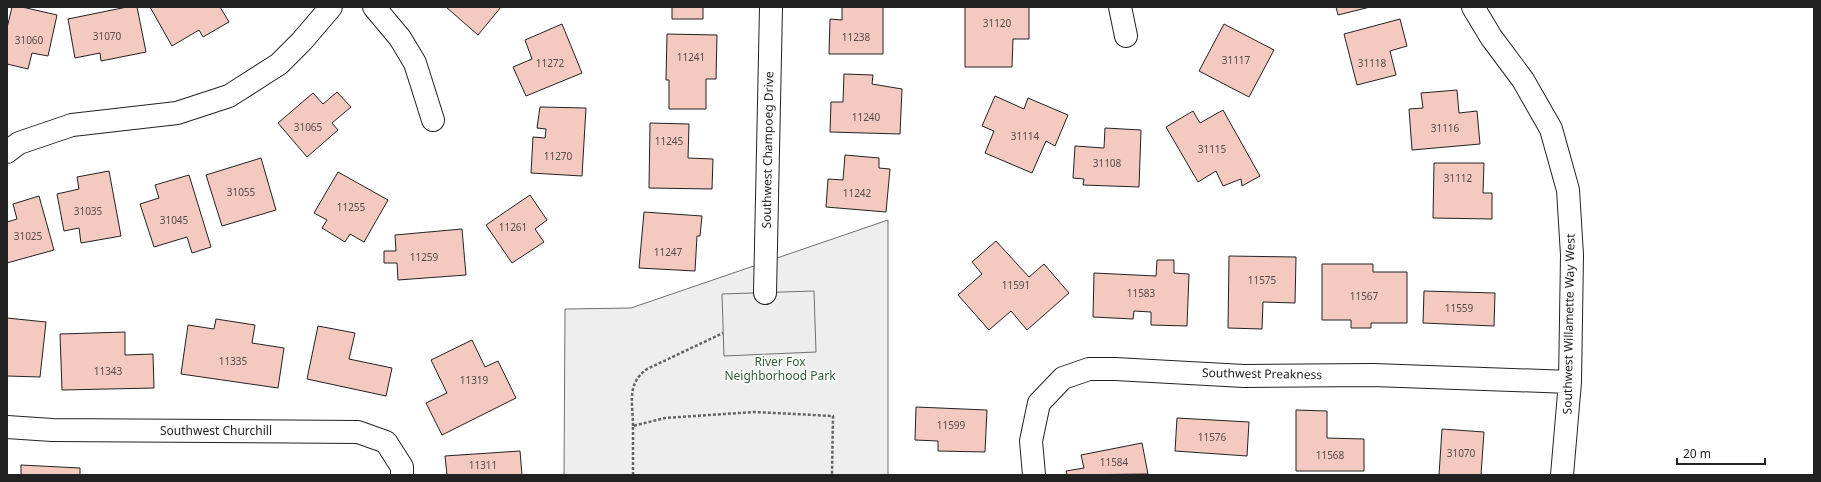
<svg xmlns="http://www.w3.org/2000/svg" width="1821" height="482" font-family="'Noto Sans',sans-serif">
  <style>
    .green { fill: #eee; stroke: #6f6f6f }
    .parking { fill: #ededed; stroke: #6f6f6f }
    .building { fill: #f3c9c0; stroke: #222 }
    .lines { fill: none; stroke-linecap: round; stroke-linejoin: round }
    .street-casing { stroke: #222; stroke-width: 24 }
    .path { stroke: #646464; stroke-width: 2.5; stroke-dasharray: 3 2; stroke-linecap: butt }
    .street { stroke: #fff; stroke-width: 22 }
    .labels { text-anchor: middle; stroke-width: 3; stroke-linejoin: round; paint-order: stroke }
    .number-label { font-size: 10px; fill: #564c4a }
    .street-label { font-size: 12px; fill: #222; stroke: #fff }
    .park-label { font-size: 12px; fill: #2f5e38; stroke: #fff }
  </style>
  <rect width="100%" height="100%" fill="#fff"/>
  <path class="green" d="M888,220V475H564L565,309L631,308Z"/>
  <path class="parking" d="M814,291L816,352L724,356L722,294Z"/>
  <path class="building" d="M12,7H22L57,15L48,56L32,53L28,69L7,64V28Z
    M127,7H137L146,52L101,61L100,53L75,58L68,19Z
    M150,7H220L229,22L203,37L199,30L172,46Z
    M446,7H501L478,35Z
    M672,7H703V19H672Z
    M842,7H883V54H829L830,19L842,20Z
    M965,7H1029V39H1013L1012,67H965Z
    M1336,7H1370L1338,15Z
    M1400,19L1407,46L1390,51L1396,75L1357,85L1344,34Z
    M562,24L582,73L526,96L513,67L532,59L525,40Z
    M1224,24L1274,50L1249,97L1199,71Z
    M667,34L717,35L716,79H706V109H669V80H666Z
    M844,74L873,75L872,84L902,89L900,134L830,132L831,102H843Z
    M1457,90L1459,113L1477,111L1480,144L1412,150L1409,109L1423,108L1421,93Z
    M337,92L351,107L332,123L338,130L307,157L278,123L313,93L323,104Z
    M995,96L1024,109L1028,98L1068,115L1055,146L1046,141L1032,173L985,153L994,131L982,126Z
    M540,107L586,108L582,176L531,173L533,137L545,138L546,129L537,128Z
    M1223,110L1260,176L1242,186L1241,179L1223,186L1216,171L1198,182L1166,127L1193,111L1200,123Z
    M650,123L689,124L688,158L713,159L712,189L649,188Z
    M1105,128L1141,130L1139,187L1083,185L1084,179L1073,178L1075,146L1104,148Z
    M845,155L879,158V168L890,169L886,212L826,207L828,179L843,180Z
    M261,158L276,210L222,226L206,175Z
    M1434,163H1484L1483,193H1492V219L1433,218Z
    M109,171L121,236L81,243L79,228L64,231L57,194L79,189L77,177Z
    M338,172L388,200L364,242L350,234L345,242L322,228L327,220L314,213Z
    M189,175L211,247L192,253L187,237L154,247L140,204L159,198L155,185Z
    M530,195L547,220L535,229L544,242L512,263L486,225Z
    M39,196L54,250L7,263V222L17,219L13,204Z
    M644,212L702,216L700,236H697L695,271L639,268Z
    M462,229L466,275L398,280L397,263H384V251H396L395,235Z
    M996,241L1029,277L1044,264L1069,293L1027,330L1011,311L989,330L958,295L982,274L972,262Z
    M1229,256L1296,257L1295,303L1263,302L1262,329L1228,328Z
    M1157,260H1174V273L1189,274L1187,326L1151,325V312L1134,311L1133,319L1093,317L1094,273L1156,276Z
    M1322,264H1373V272H1407V323H1371V328H1351V320H1322Z
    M1424,291L1495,293L1494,326L1423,323Z
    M7,318L46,322L40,377L7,376Z
    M216,319L255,325L252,343L284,348L278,388L181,374L188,325L214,329Z
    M318,326L355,333L349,359L392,368L386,396L307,379Z
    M125,332V355L153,354L154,388L62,390L60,334Z
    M472,340L485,367L498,361L516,398L442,435L426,403L447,393L431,360Z
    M916,407L987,410L985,452L938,451V441L915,440Z
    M1296,410L1327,411V438L1364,439V471H1296Z
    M1177,418L1249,422L1247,456L1175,451Z
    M1442,429L1484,432L1481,475H1439Z
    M1142,443L1148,474L1067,475L1066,471L1084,468L1081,455Z
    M520,451L522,475H447L445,456Z
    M21,465L80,468V475H21Z"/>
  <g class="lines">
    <g class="street-casing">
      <path id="street" d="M374,7L400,38L415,63L433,120
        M1120,7L1126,36
        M1473,7L1491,37L1523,80L1551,129L1568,190L1572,255L1570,382L1562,475
        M7,152L19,143L72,125L177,113L229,96L279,64L302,41L331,7
        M765,293L771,7
        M7,427L52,430L358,432L386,442L402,467V475
        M1034,475L1031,441L1039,403L1063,378L1089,369H1115L1244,376L1373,375L1570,382"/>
    </g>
    <path class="path" d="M633,426C633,403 626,384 647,369L723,333
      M633,475V426L665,418L754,412L833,416L832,475"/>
    <use href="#street" class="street"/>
  </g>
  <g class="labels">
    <g class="number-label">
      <text x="997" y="27">31120</text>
      <text x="107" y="40">31070</text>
      <text x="856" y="41">11238</text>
      <text x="29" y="44">31060</text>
      <text x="691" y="61">11241</text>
      <text x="1236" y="64">31117</text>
      <text x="550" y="67">11272</text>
      <text x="1372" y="67">31118</text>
      <text x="866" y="121">11240</text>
      <text x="308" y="131">31065</text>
      <text x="1445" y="132">31116</text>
      <text x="1025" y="140">31114</text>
      <text x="669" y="145">11245</text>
      <text x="1212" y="153">31115</text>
      <text x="558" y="160">11270</text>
      <text x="1107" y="167">31108</text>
      <text x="1458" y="182">31112</text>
      <text x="241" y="196">31055</text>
      <text x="857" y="197">11242</text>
      <text x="351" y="211">11255</text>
      <text x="88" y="215">31035</text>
      <text x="174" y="224">31045</text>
      <text x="513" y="231">11261</text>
      <text x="28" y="240">31025</text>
      <text x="668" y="256">11247</text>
      <text x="424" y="261">11259</text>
      <text x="1262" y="284">11575</text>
      <text x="1016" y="289">11591</text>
      <text x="1141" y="297">11583</text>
      <text x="1364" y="300">11567</text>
      <text x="1459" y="312">11559</text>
      <text x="233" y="365">11335</text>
      <text x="108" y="375">11343</text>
      <text x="474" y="384">11319</text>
      <text x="951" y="429">11599</text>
      <text x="1212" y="441">11576</text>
      <text x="1461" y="457">31070</text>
      <text x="1330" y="459">11568</text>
      <text x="1114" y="466">11584</text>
      <text x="483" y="469">11311</text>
    </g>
    <g class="street-label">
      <text transform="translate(768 150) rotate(-89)" y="4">Southwest Champoeg Drive</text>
      <text transform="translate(1569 324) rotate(-89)" y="4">Southwest Willamette Way West</text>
      <text transform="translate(1262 374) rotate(1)" y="4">Southwest Preakness</text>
      <text x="216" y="435">Southwest Churchill</text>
    </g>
    <g class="park-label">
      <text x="780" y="366">River Fox<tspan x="780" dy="14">Neighborhood Park</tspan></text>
    </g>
  </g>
  <rect width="1821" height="482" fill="none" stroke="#222222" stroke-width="16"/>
  <path d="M1677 458v6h88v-6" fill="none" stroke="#222222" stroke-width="2"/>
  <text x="1683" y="458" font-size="12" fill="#222222" stroke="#ffffff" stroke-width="3" paint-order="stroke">20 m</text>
</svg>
